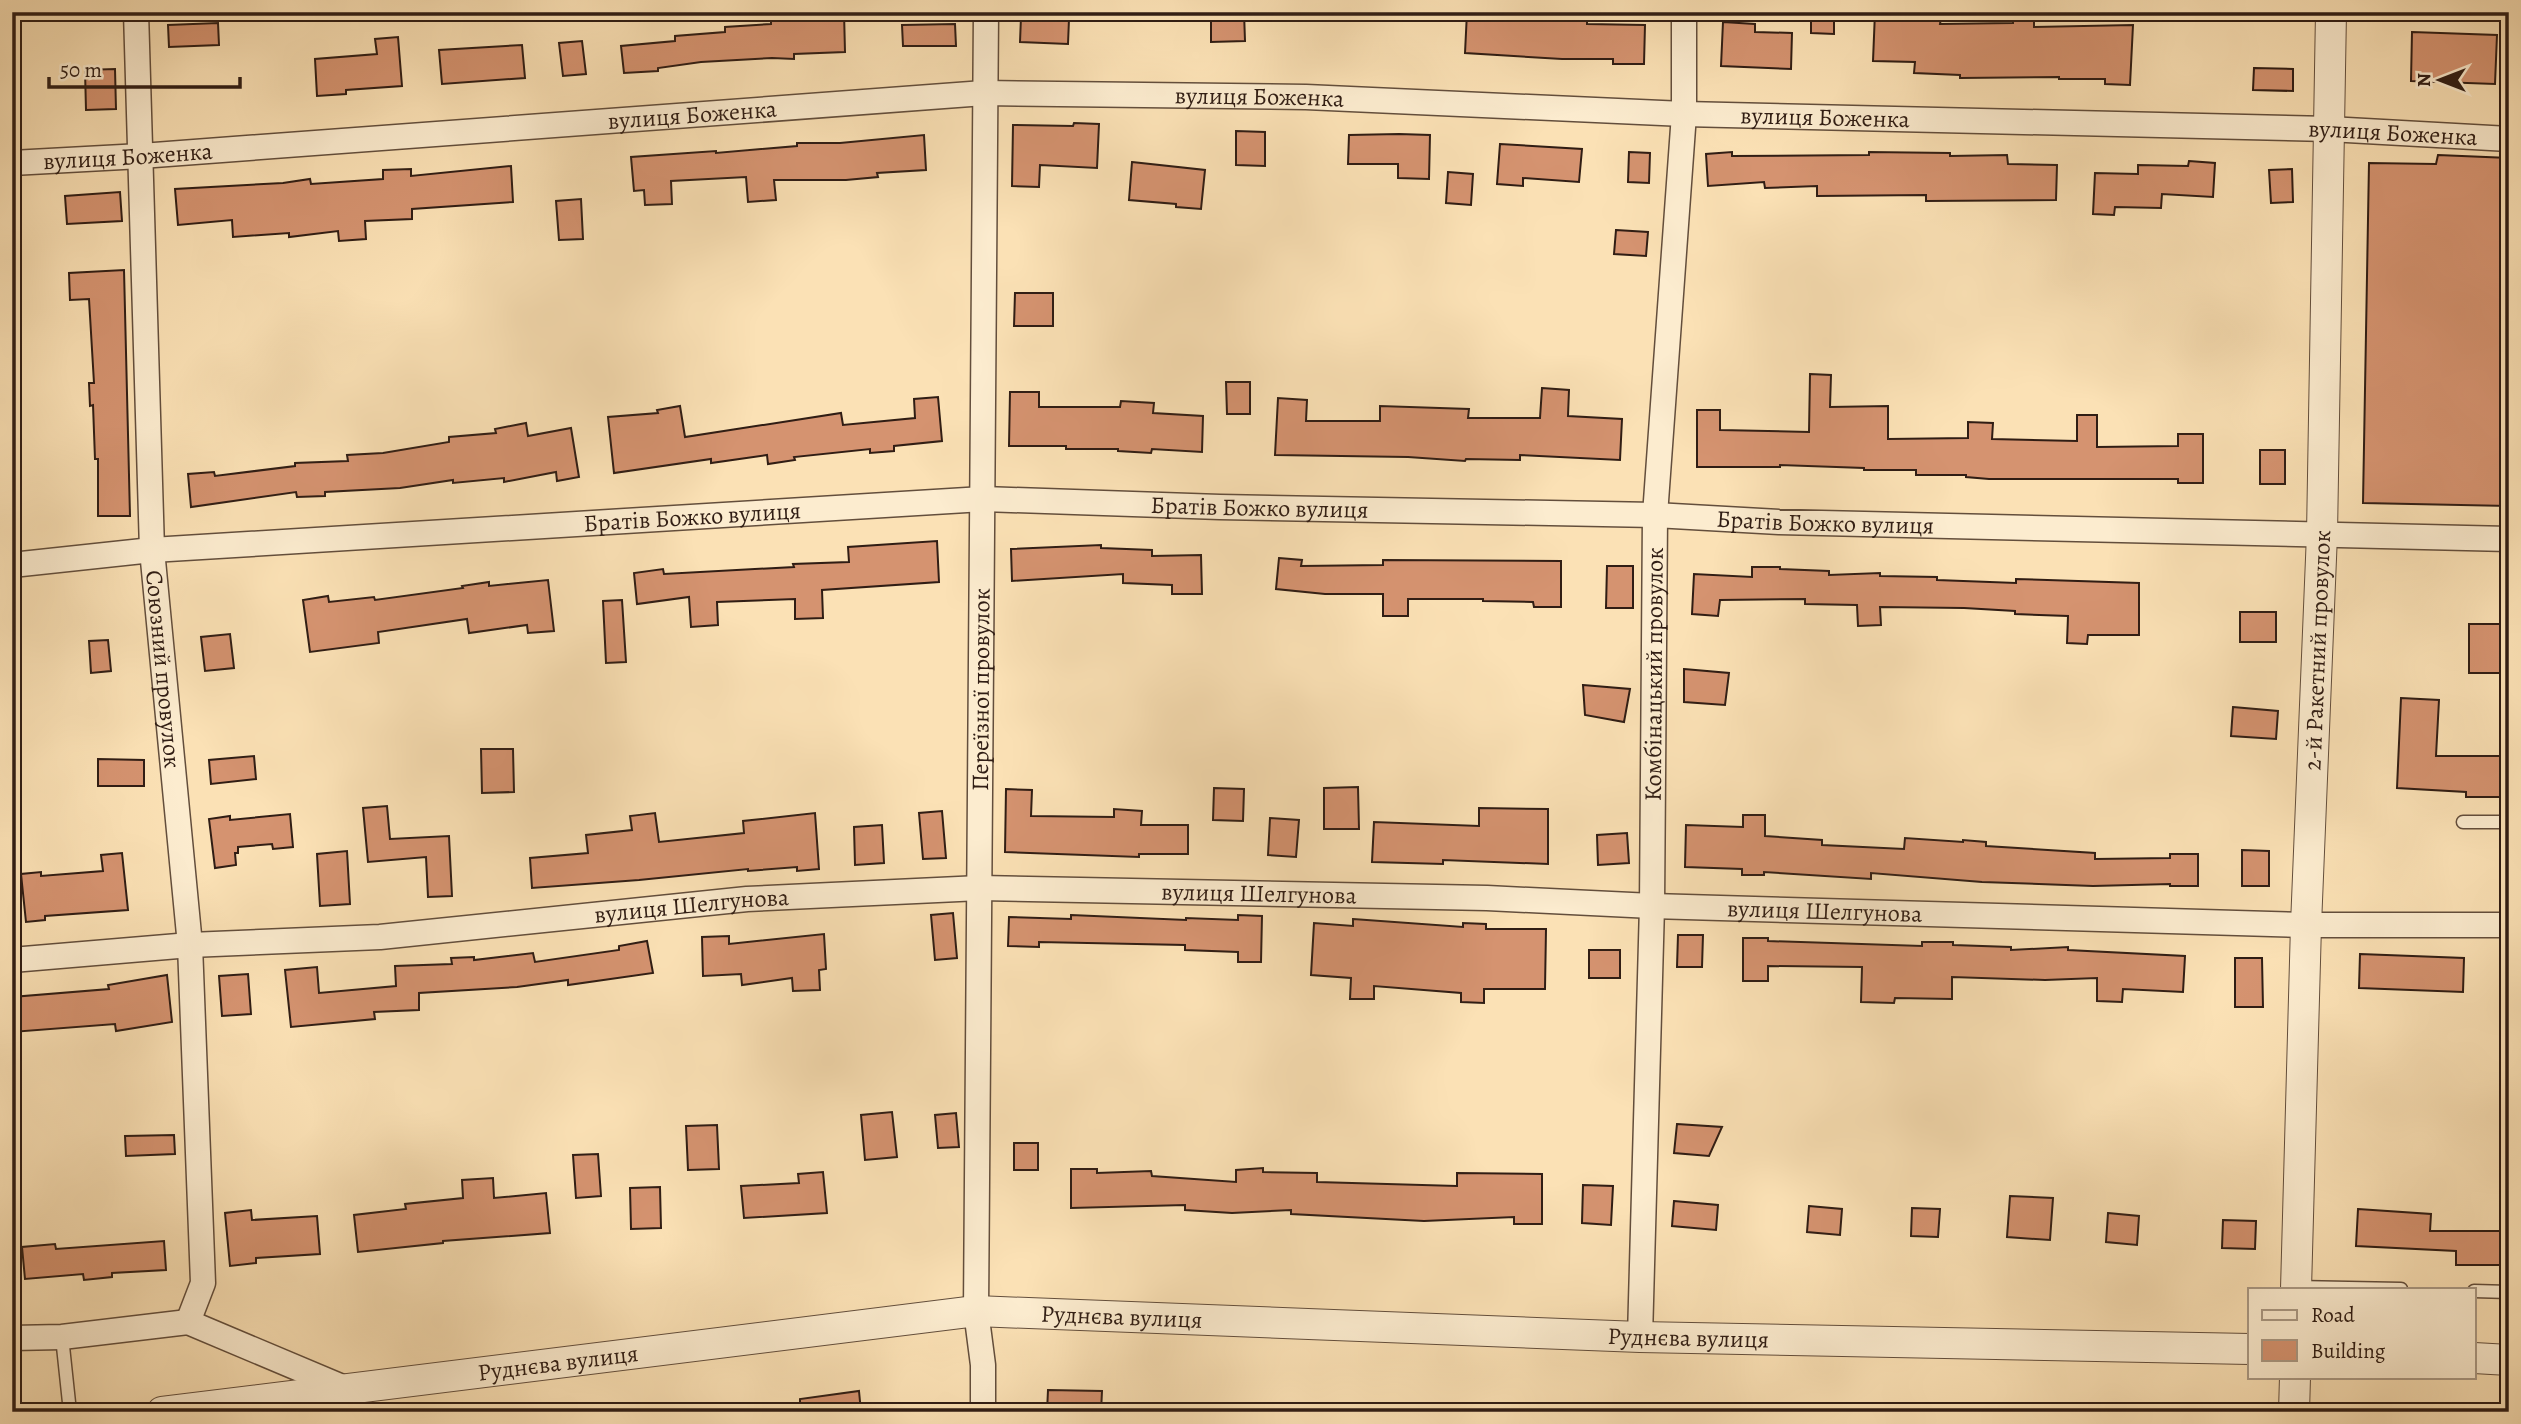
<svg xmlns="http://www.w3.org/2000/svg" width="2521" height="1424" font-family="Alegreya,serif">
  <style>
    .building { fill: #d59370; stroke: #301d14; stroke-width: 2 }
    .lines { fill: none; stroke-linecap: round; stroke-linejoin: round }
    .service-casing { stroke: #634e3c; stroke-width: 15 }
    .minor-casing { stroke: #634e3c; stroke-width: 27 }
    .tertiary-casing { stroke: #634e3c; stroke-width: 32 }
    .service { stroke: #fceccf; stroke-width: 12 }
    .minor { stroke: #fceccf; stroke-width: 24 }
    .tertiary { stroke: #fceccf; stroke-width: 30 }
    .labels { text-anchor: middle; stroke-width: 6; stroke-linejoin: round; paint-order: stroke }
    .street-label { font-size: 24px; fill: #301d14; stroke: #fceccf }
  </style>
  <rect width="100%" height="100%" fill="#fbe1b5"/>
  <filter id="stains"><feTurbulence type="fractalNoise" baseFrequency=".00286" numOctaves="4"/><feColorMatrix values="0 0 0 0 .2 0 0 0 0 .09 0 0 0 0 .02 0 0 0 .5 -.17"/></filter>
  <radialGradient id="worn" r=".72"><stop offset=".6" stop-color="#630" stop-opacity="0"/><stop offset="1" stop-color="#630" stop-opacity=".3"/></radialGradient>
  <path class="building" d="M821,12H844L845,52L794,54V59L772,58L701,62L658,68V71L624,73L621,46L675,41V36L725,32V27L771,24V16L821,15Z
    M1211,12H1244L1245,41L1211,42Z
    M1467,12L1539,14V19H1587V24L1645,25L1644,64H1613V59H1562L1465,53Z
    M1811,12H1834V34L1811,33Z
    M1875,12H1901V16L1941,18L1940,24L2013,23V12H2034V27L2133,25L2130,85L2105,84V79H2059V77L1960,78V75L1914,73L1915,62L1873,61Z
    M1021,17L1069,19L1068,44L1020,42Z
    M1723,22L1755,24V32L1792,33L1791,69L1721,66Z
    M218,23L219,45L169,47L168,25Z
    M955,24L956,46H903L902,25Z
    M2412,32L2497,35L2495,84L2411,81Z
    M398,37L402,86L346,90V94L317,96L315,59L377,54L375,39Z
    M582,41L586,74L563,76L559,43Z
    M522,45L525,78L442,84L439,50Z
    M2254,68L2293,69V91L2253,90Z
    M115,69L116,109L86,110L85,70Z
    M1074,123L1099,124L1097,168L1040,165L1039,187L1012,186L1013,125L1073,126Z
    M1236,131L1265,132V166L1236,165Z
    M1399,134L1430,135L1429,179L1398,178V164H1348L1349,135Z
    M924,135L926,170L877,173L878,177L846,180H774L776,200L748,202L746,177L671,181L672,204L645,205L644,190L634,191L631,157L716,151V153L797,146V143H840Z
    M1500,144L1582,149L1579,182L1523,178V186L1497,184Z
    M1629,152L1650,153L1649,183L1628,182Z
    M1732,152V156L1869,155V152L1950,153V156L2007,155L2008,164L2057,165L2056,200L1926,201V195L1817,196V186L1765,188L1764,182L1708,186L1706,154Z
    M2438,155L2509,158V506L2363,503L2369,163L2436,164Z
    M2189,161L2215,163L2213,197L2162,194L2161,208L2115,207L2114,215L2093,214L2095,173L2138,174V165L2188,166Z
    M1132,162L1205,170L1201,209L1176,207V204L1129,200Z
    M511,166L513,202L412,209V219L365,221L366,239L339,241L338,231L289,237V233L233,237L232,220L178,225L175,189L283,183L310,179L311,184L383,179V170L411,169V176Z
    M2292,169L2293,202L2271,203L2269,170Z
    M1448,172L1473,174L1471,205L1446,203Z
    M120,192L122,221L67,224L65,196Z
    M581,199L583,239L559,240L556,201Z
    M1616,230L1648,232L1646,256L1614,254Z
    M124,270L130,516H98V459H95L93,405L90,406L89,383H94L89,299L70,300L69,273Z
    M1015,293H1053V326H1014Z
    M1810,374L1831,375L1830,407L1888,406V439L1968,438V422L1993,423L1992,439L2077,441V415H2097V447L2178,446V434H2203V483H2178V479H1989L1966,477V475H1916V470H1864V468L1780,465V467H1697V410H1720V430L1809,432Z
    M1226,382H1250V414H1227Z
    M1542,388L1569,390L1568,416L1622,419L1620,460L1520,455V460L1466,459L1465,461L1408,457L1275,455L1278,398L1307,400L1306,421H1380V406L1469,409L1468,418H1540Z
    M1010,392H1039V407H1120L1121,401L1154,403L1153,413L1203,416L1202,452L1152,449L1151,453L1118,451V449H1066V446H1009Z
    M938,397L942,441L894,446V451L870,453V449L794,457L795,460L768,464L767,455L711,463V459L614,473L608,417L658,413L657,410L680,406L685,437L841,413L843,425L915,418L914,399Z
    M526,423L528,436L571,428L579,477L557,481L556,472L504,482V478L453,483V480L400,488L325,492V496L297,497L296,492L191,507L188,474L214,472L215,476L295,466V463L348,461L347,455L383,453L449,442V437L496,433L495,429Z
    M2260,450H2285V484H2260Z
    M937,541L939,582L822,590L823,618L795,619V599L717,602L718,625L691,627L689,597L637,604L634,573L663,569L664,574L794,567L793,564L849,562L848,547Z
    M1101,545V548L1152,550V556L1201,555L1202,594H1172V585L1123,583V574L1012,581L1011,549Z
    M1279,558L1302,560L1301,566L1383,565V560L1561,561V607H1534L1533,602L1483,601V599H1408V616H1383V594H1325L1276,589Z
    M1607,566H1633V608H1606Z
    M1752,567H1780V569L1829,571V575L1880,573V576L1937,577V580L2016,583V579L2139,583V635H2088L2087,644L2067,643L2068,616L2015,614V611L1964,608L1880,607L1881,625L1858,626L1857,605L1805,604V599L1720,600L1718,616L1692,614L1694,574L1752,577Z
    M548,580L554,631L528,633L527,625L469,633L467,619L378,632L379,643L310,652L303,600L328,596L329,602L374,597L375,600L463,588L462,586L489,582V586Z
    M622,600L626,662L606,663L603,601Z
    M2240,612H2276V642H2240Z
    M2469,624H2509V673H2469Z
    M230,634L234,668L205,671L201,637Z
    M108,640L111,671L91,673L89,641Z
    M1684,669L1729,673L1725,705L1684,702Z
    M1583,685L1630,689L1624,722L1585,715Z
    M2401,698L2439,700L2436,756H2509V797H2466V792L2397,788Z
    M2233,707L2278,711L2276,739L2231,736Z
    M481,749H513L514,792L482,793Z
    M254,756L256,779L211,784L209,760Z
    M98,759L144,760V786H98Z
    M1358,787L1359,829H1324V788Z
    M1214,788L1244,789L1243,821L1213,820Z
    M1006,789L1032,790L1031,816L1114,817V809L1142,811L1141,825H1188V854H1139V857L1005,852Z
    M387,806L390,839L449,836L452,896L428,897L426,857L368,862L363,808Z
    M1479,808L1548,809V864L1443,860V864L1372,862L1374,822L1479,826Z
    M942,811L946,858L923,859L919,813Z
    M655,813L659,842L744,833L743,821L815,813L819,869L797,871V867L748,871V869L639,880L532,888L530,858L588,853L586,835L632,830L630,816Z
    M290,814L293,847L273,849L272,844L238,847V853H235L236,865L215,868L209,819L230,816V820Z
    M1743,815H1765V836L1822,840V845L1904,849L1905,838L1963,842V840L1986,842V846L2095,853V859L2170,858V854H2198V886H2170V884L2093,886L1982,882L1871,873V879L1764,872V875H1742V869L1685,867L1686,825L1743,827Z
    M1270,818L1299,820L1296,857L1268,855Z
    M882,825L884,863L855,865L854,827Z
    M1627,833L1629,863L1598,865L1597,835Z
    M2242,850L2269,851V886H2242Z
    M347,851L350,904L320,906L317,854Z
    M122,853L128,910L45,916V920L26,922L21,874L41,872V876L103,871L101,855Z
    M953,913L957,958L935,960L931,915Z
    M1071,915L1186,920V918L1238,920V915L1262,916L1261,962H1238V952L1185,950V945L1039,942V947L1008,946L1009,917L1071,919Z
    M1353,919L1463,927V923L1486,924V929H1546L1545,989H1484V1003L1461,1002V993L1374,986V999H1350L1351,978L1311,975L1314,923L1353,926Z
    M824,934L826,969L819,970L820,990L793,991L792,978L742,985L741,974L703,976L702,937L729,936V944Z
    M1678,935H1703L1702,967H1677Z
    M1743,938H1768V941L1922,946V942H1953V945L2011,947V950L2068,947V950L2185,956L2183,992L2123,989L2122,1002L2097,1001V978L2045,980L1952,977V999L1895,998L1894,1003L1861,1002L1862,967L1768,966V981H1743Z
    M647,941L653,973L568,985V980L517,987L419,993V1010L374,1012L375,1019L291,1027L285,970L317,967L319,993L396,986L395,966L452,964L451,958L474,957V960L533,953L535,962L619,950V946Z
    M1589,950H1620V978H1589Z
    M2360,954L2464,958L2463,992L2359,988Z
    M2235,958H2262L2263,1007H2235Z
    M248,974L251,1014L222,1016L219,976Z
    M167,975L172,1022L116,1031L115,1024L12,1032V997L109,989L108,985Z
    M892,1112L897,1157L865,1160L861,1115Z
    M956,1113L959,1147L938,1148L935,1115Z
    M1677,1124L1722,1127L1709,1156L1674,1153Z
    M717,1125L719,1169L688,1170L686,1126Z
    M174,1135L175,1154L126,1156L125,1136Z
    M1014,1143H1038V1170H1014Z
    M598,1154L601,1196L576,1198L573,1155Z
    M1263,1168V1172L1317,1173V1182L1457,1186V1173L1542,1174V1224H1514V1217L1424,1221L1291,1214V1210L1232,1213L1185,1210V1205L1071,1208V1169H1097V1173L1151,1171L1152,1176L1236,1182V1170Z
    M823,1172L827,1213L744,1218L741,1186L799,1183L798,1174Z
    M493,1178L494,1198L546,1193L550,1233L443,1241V1243L358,1252L354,1215L406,1209L405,1204L463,1198L462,1180Z
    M1583,1185L1613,1186L1611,1225L1582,1223Z
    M660,1187L661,1228L631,1229L630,1188Z
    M2010,1196L2053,1198L2050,1240L2007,1237Z
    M1674,1201L1718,1205L1716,1230L1672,1226Z
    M1809,1206L1842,1209L1840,1235L1807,1232Z
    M1912,1208L1940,1209L1938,1237L1911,1236Z
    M2358,1209L2431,1214L2430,1231H2509V1265H2456V1251L2356,1246Z
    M251,1210L252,1220L317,1216L320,1254L256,1258V1263L230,1266L225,1213Z
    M2108,1213L2139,1216L2137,1245L2106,1242Z
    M2223,1220L2256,1221L2255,1249L2222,1248Z
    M164,1241L166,1270L112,1273V1277L84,1280L83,1274L25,1279L22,1247L55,1244L56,1249Z
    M1048,1390L1102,1391L1101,1412H1047Z
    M859,1391L861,1412H800V1399Z"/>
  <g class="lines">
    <g class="service-casing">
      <path id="service" d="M2463,822H2509
        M2296,1287L2401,1289
        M2474,1291L2509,1292
        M62,1337L70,1412"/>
    </g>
    <g class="minor-casing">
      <g id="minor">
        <path id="s1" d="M136,12L152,550L190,945L203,1283L188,1322"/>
        <path id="s2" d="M12,163L141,156L984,93L1306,97L1684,114L2329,129L2509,139"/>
        <path id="s3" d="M12,565L152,550L983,499L1220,507L1655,515L1779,522L2509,539"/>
        <path id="s4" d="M12,960L190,945L380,937L747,899L980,888L1487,898L1652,906L2306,925H2509"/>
        <path id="s5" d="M1640,1337L1652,906L1655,515L1684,114V12"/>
        <path d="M12,1338L62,1337L188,1322L347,1389"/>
        <path id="s6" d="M983,1412V1365L976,1311L986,12"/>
      </g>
    </g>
    <g class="tertiary-casing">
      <g id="tertiary">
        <path id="s7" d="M2296,1289L2306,925L2322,534L2331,12"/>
        <path d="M2474,1358L2509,1360"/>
        <path id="s8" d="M162,1412L976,1311L1640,1337L2250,1349"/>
        <path d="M2294,1412L2295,1377"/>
      </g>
    </g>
    <use href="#service" class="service"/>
    <use href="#minor" class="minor"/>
    <use href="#tertiary" class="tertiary"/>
  </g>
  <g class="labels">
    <g class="street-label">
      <text dy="8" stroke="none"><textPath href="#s2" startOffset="1250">вулиця Боженка</textPath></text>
      <text dy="8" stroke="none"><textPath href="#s2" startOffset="682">вулиця Боженка</textPath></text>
      <text dy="8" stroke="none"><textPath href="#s2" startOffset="1816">вулиця Боженка</textPath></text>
      <text dy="8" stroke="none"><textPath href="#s2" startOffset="2384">вулиця Боженка</textPath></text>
      <text dy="8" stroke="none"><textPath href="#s2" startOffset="116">вулиця Боженка</textPath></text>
      <text dy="8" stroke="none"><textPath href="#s3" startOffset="1250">Братів Божко вулиця</textPath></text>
      <text dy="8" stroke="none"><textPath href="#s3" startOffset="682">Братів Божко вулиця</textPath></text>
      <text dy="8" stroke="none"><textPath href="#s3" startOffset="1816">Братів Божко вулиця</textPath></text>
      <text dy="8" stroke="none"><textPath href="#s7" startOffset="639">2-й Ракетний провулок</textPath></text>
      <text dy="8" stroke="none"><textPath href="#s1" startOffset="658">Союзний провулок</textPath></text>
      <text dy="8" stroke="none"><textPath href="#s5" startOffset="663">Комбінацький провулок</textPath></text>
      <text dy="8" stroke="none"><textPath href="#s6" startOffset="723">Переїзної провулок</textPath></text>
      <text dy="8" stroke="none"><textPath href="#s4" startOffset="1250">вулиця Шелгунова</textPath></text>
      <text dy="8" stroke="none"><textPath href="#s4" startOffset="682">вулиця Шелгунова</textPath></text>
      <text dy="8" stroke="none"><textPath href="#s4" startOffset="1816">вулиця Шелгунова</textPath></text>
      <text dy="8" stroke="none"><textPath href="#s8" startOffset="966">Руднєва вулиця</textPath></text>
      <text dy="8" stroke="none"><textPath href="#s8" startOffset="1533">Руднєва вулиця</textPath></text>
      <text dy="8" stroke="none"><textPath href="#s8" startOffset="399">Руднєва вулиця</textPath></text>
    </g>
  </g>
  <rect width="2521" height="1424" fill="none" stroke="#fbe1b5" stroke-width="42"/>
  <rect x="14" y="14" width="2493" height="1396" fill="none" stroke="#301d14" stroke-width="3.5"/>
  <rect x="21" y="21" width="2479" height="1382" fill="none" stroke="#301d14" stroke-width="2"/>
  <rect x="2248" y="1288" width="228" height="91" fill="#fceccf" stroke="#aa9984" stroke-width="2"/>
  <rect x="2262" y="1310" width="35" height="10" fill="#fceccf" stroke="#aa9984" stroke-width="2"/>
  <text x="2311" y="1322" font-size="21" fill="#301d14">Road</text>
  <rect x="2262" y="1340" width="35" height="21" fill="#d59370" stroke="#aa9984" stroke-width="2"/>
  <text x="2311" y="1358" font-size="21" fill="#301d14">Building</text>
  <g transform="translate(2440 80) rotate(270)" stroke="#fceccf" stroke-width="5" paint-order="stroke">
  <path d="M0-5L12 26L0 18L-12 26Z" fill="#301d14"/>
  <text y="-10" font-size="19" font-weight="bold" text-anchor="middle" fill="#301d14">N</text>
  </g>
  <path d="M49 77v10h191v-10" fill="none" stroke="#301d14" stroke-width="3.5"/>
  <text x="60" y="77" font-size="21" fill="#301d14" stroke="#fceccf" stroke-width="5" paint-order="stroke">50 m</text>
  <rect width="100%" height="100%" filter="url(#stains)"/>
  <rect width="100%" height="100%" fill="url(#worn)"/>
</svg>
